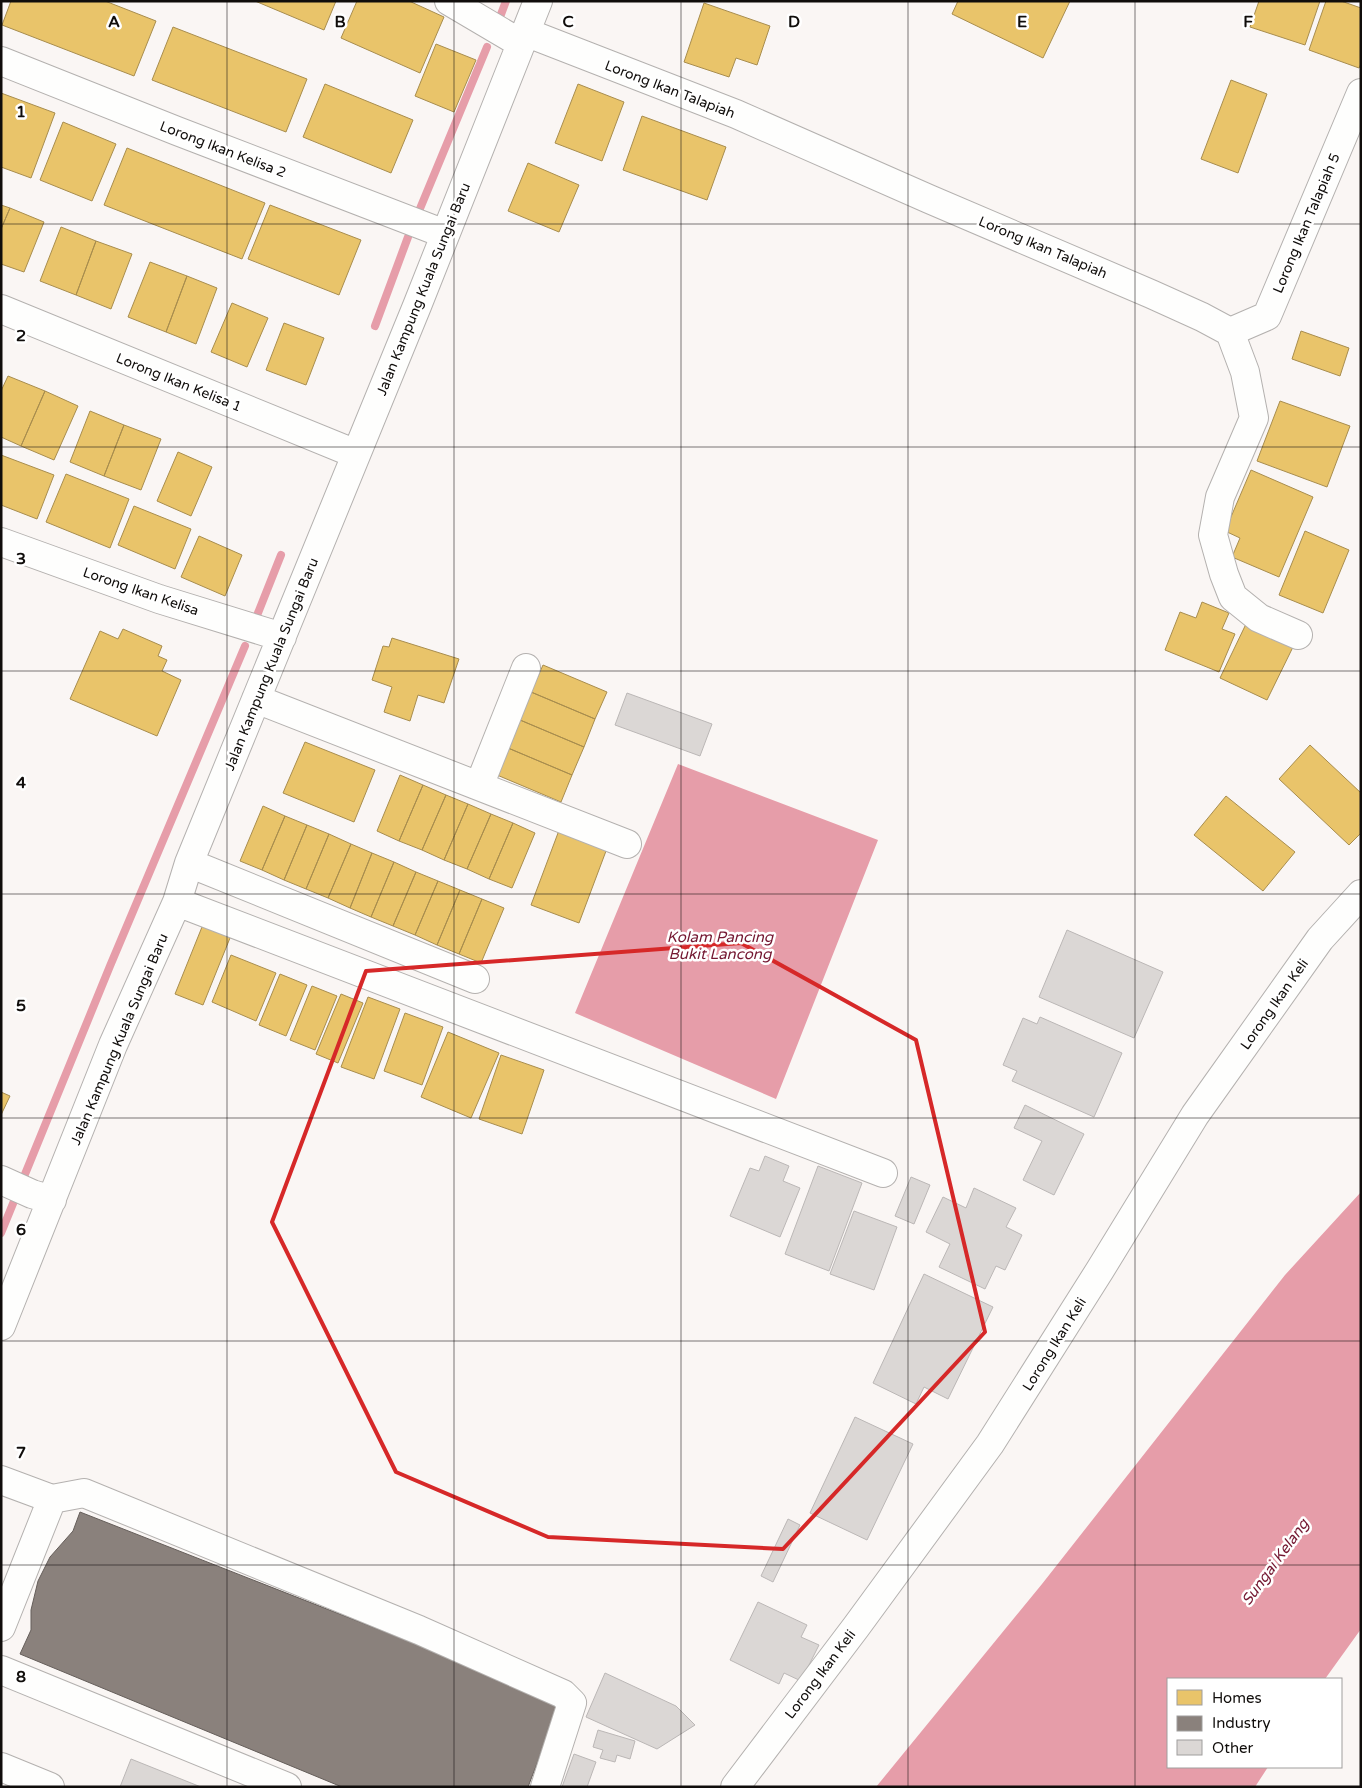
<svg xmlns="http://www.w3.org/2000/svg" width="1362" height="1788" font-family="'Varela Round',sans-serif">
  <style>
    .water { fill: #e69da9 }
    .homes { fill: #e9c46a; stroke: #a88d4e }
    .industry { fill: #8a817c; stroke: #655e5a }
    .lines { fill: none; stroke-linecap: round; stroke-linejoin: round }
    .stream { stroke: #e69da9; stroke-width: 8 }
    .building { fill: #dbd7d5; stroke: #bbb7b6 }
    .minor-casing { stroke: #b4b1af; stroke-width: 30 }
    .minor { stroke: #fefefd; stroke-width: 28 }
    .marked { fill: none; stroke: #d62828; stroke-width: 4; stroke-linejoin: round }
    .grid { fill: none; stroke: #100d0b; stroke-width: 1; stroke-opacity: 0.55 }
    .labels { text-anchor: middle; stroke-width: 5; stroke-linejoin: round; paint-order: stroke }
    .street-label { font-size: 14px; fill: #100d0b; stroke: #fff }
    .water-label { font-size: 15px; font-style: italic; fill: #731630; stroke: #fff }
    .grid-label { font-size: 16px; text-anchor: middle; font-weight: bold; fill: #100d0b; stroke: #fff; stroke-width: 5; stroke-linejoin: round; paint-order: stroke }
  </style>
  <rect width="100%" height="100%" fill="#faf6f4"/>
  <path class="water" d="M678,764L878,840L776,1099L575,1013Z
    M1361,1192V1629L1325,1679H1168V1767H1268L1255,1787H876L1042,1584L1285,1275Z"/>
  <path class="homes" d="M11,1H105L156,21L134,76L2,25Z
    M255,1H336L324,30Z
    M357,1H409L444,17L420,73L341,38Z
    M958,1H1070L1043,58L952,14Z
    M1259,1H1320L1305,45L1250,27Z
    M1326,1H1341L1361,8V64L1359,68L1309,50Z
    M704,3L770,26L757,65L736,58L729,77L684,62Z
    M173,27L307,79L286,132L152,80Z
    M436,44L476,60L454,112L415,96Z
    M1231,80L1267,94L1238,173L1201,159Z
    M325,84L413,120L391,173L303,137Z
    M578,84L624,102L602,161L555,143Z
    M1,93L55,113L31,178L1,167Z
    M642,116L726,147L707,200L623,170Z
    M63,122L116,144L92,201L40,180Z
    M127,148L265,203L242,259L104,205Z
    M528,163L579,185L559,232L508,211Z
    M1,205L10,208L1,229Z
    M270,205L361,240L339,295L248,259Z
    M10,208L44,222L24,272L1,264V229Z
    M61,227L96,241L76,295L40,281Z
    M96,241L132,254L111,309L76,295Z
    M150,262L187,276L166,332L128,317Z
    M187,276L217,288L196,344L166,332Z
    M232,303L268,318L247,367L211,352Z
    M284,323L324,338L306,385L266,370Z
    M1301,331L1349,348L1340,376L1292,359Z
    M8,376L45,391L21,446L1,437V391Z
    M45,391L78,406L54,460L21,446Z
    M1280,401L1350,426L1327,487L1257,461Z
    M90,411L124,425L104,476L70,462Z
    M124,425L161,439L141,490L104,476Z
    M178,452L212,467L191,516L157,501Z
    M1,455L54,475L37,519L1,505Z
    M1251,470L1313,497L1279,577L1232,557L1240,538L1225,531Z
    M66,474L129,499L110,548L46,522Z
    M134,506L191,529L175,569L118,545Z
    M1305,531L1349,550L1323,613L1279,595Z
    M199,536L242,555L225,596L181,577Z
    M1202,602L1229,613L1222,629L1235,634L1219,672L1165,650L1180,612L1196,618Z
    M1246,624L1293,647L1267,700L1220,678Z
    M123,629L162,646L158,656L167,660L162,671L181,680L157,736L70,699L100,631L118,639Z
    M392,638L459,659L444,703L418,695L410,721L384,712L392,687L372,680L383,646L389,647Z
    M543,665L607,692L595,719L531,692Z
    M531,692L595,719L584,747L520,720Z
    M520,720L584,747L572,775L508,748Z
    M305,742L375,770L354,822L283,793Z
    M1310,745L1361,793V833L1349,845L1279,779Z
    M508,748L572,775L561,802L497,775Z
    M400,775L423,785L399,841L377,831Z
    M423,785L446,795L422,850L399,841Z
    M446,795L468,804L444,860L422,850Z
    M1226,796L1295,852L1263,891L1194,835Z
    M468,804L491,814L467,869L444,860Z
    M263,806L285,816L262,870L240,861Z
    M491,814L513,823L489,879L467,869Z
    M285,816L307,825L284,880L262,870Z
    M513,823L535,833L512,888L489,879Z
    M307,825L329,834L306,889L284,880Z
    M561,825L609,843L579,923L531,905Z
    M329,834L351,844L328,898L306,889Z
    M351,844L372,853L350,908L328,898Z
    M372,853L394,862L371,917L350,908Z
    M394,862L416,872L393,926L371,917Z
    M416,872L438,881L415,935L393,926Z
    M438,881L460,890L437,945L415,935Z
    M460,890L482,899L459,954L437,945Z
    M482,899L504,908L481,963L459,954Z
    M204,922L232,933L203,1005L175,994Z
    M231,955L276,973L256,1021L212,1002Z
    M280,974L307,985L286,1036L259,1025Z
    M312,986L337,996L315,1050L290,1040Z
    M341,994L363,1003L338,1063L316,1054Z
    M368,997L400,1009L374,1079L341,1067Z
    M405,1013L443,1027L422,1085L384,1071Z
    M448,1032L499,1053L471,1118L421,1097Z
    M501,1055L544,1070L522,1134L479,1119Z
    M1,1092L10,1096L1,1115Z"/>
  <path class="industry" d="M80,1512L561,1701L528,1787H342L20,1654L31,1630V1610L38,1581L50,1557L73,1531Z"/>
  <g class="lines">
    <path class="stream" d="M500,17L506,1
      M419,211L487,47
      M375,326L408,237
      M254,623L281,555
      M1,1233L110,966L245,646"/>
  </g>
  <path class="building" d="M627,693L712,724L700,756L615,725Z
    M1067,930L1163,972L1134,1038L1039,997Z
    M1040,1017L1122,1053L1094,1117L1012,1081L1017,1071L1003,1065L1023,1018L1037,1024Z
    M1025,1105L1084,1134L1054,1195L1023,1180L1042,1141L1014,1128Z
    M765,1156L789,1166L783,1181L800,1188L780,1237L730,1216L750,1168L759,1171Z
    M818,1166L862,1183L829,1271L785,1254Z
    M911,1177L930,1185L914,1224L895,1216Z
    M974,1188L1016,1208L1006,1227L1022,1235L1005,1270L996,1266L985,1289L939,1267L950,1244L926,1232L943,1197L966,1208Z
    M854,1211L897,1227L874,1290L830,1274Z
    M924,1274L993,1307L948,1399L924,1387L916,1404L873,1383Z
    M855,1417L913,1444L867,1540L810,1513Z
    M788,1519L800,1525L773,1582L761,1576Z
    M758,1602L807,1625L801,1637L819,1645L801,1681L784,1673L779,1684L730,1660Z
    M605,1673L676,1706L695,1725L657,1749L586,1717Z
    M598,1730L635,1741L630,1759L617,1755L615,1762L600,1758L603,1750L593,1747Z
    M574,1754L596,1762L587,1787H562Z
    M131,1759L201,1787H120Z"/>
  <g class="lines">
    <g class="minor-casing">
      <path id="minor" d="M449,1L520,43
        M525,32L736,114L929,199L1151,294L1202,317L1230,332L1245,372L1254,418L1220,497L1213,535L1224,574L1233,597L1259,618L1298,635
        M1,61L177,131L445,234
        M1,309L356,454
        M1230,332L1267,316L1361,93
        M1,542L159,599L282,637
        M256,699L627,844
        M479,786L526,668
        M189,863L475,979
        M177,902L883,1173
        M1,1180L32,1194L52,1200
        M1,1326L113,1045L177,902L189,863L417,306L538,1
        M1,1480L52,1499L1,1627
        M52,1499L84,1493L419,1630L563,1694L572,1703L545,1787
        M1,1670L287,1787
        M1,1767L50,1787
        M735,1787L856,1627L990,1444L1100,1270L1195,1115L1320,939L1361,894"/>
    </g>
    <use href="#minor" class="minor"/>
  </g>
  <path class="marked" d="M741,943L916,1040L985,1332L783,1549L548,1537L396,1472L272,1222L366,971Z"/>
  <path class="grid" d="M227,1V1787M454,1V1787M681,1V1787M908,1V1787M1135,1V1787M1,224H1361M1,447H1361M1,671H1361M1,894H1361M1,1118H1361M1,1341H1361M1,1565H1361"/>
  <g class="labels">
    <g class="street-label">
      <text transform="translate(670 89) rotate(21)" y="5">Lorong Ikan Talapiah</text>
      <text transform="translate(223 149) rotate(21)" y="5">Lorong Ikan Kelisa 2</text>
      <text transform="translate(1306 223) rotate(-67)" y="5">Lorong Ikan Talapiah 5</text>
      <text transform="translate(1043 247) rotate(23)" y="5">Lorong Ikan Talapiah</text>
      <text transform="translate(423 289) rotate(-68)" y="5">Jalan Kampung Kuala Sungai Baru</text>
      <text transform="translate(179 382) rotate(22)" y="5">Lorong Ikan Kelisa 1</text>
      <text transform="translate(141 591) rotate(19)" y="5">Lorong Ikan Kelisa</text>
      <text transform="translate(271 664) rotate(-68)" y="5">Jalan Kampung Kuala Sungai Baru</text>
      <text transform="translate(1274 1004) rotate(-55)" y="5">Lorong Ikan Keli</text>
      <text transform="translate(119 1039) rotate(-67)" y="5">Jalan Kampung Kuala Sungai Baru</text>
      <text transform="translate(1054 1344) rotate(-58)" y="5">Lorong Ikan Keli</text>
      <text transform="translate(820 1674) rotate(-53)" y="5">Lorong Ikan Keli</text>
    </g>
    <g class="water-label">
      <text x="720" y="942">Kolam Pancing<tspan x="720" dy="17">Bukit Lancong</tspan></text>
      <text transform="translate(1275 1562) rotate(-54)" y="5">Sungai Kelang</text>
    </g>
  </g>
  <g class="grid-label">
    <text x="114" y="27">A</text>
    <text x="340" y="27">B</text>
    <text x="568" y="27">C</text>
    <text x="794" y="27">D</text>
    <text x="1022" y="27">E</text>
    <text x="1248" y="27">F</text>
    <text x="21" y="117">1</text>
    <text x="21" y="341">2</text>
    <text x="21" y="564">3</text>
    <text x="21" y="788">4</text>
    <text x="21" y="1011">5</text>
    <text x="21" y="1235">6</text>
    <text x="21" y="1458">7</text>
    <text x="21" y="1682">8</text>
  </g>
  <rect width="1362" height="1788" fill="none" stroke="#100d0b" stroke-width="5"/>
  <rect x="1167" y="1678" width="175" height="90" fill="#ffffff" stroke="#9f9e9d"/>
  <rect x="1177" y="1690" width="25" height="15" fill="#e9c46a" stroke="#9f9e9d"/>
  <text x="1212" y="1703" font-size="15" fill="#100d0b">Homes</text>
  <rect x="1177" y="1716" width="25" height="15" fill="#8a817c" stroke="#9f9e9d"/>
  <text x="1212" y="1728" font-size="15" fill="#100d0b">Industry</text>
  <rect x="1177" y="1740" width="25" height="15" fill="#dbd7d5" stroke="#9f9e9d"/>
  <text x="1212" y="1753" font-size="15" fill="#100d0b">Other</text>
</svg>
